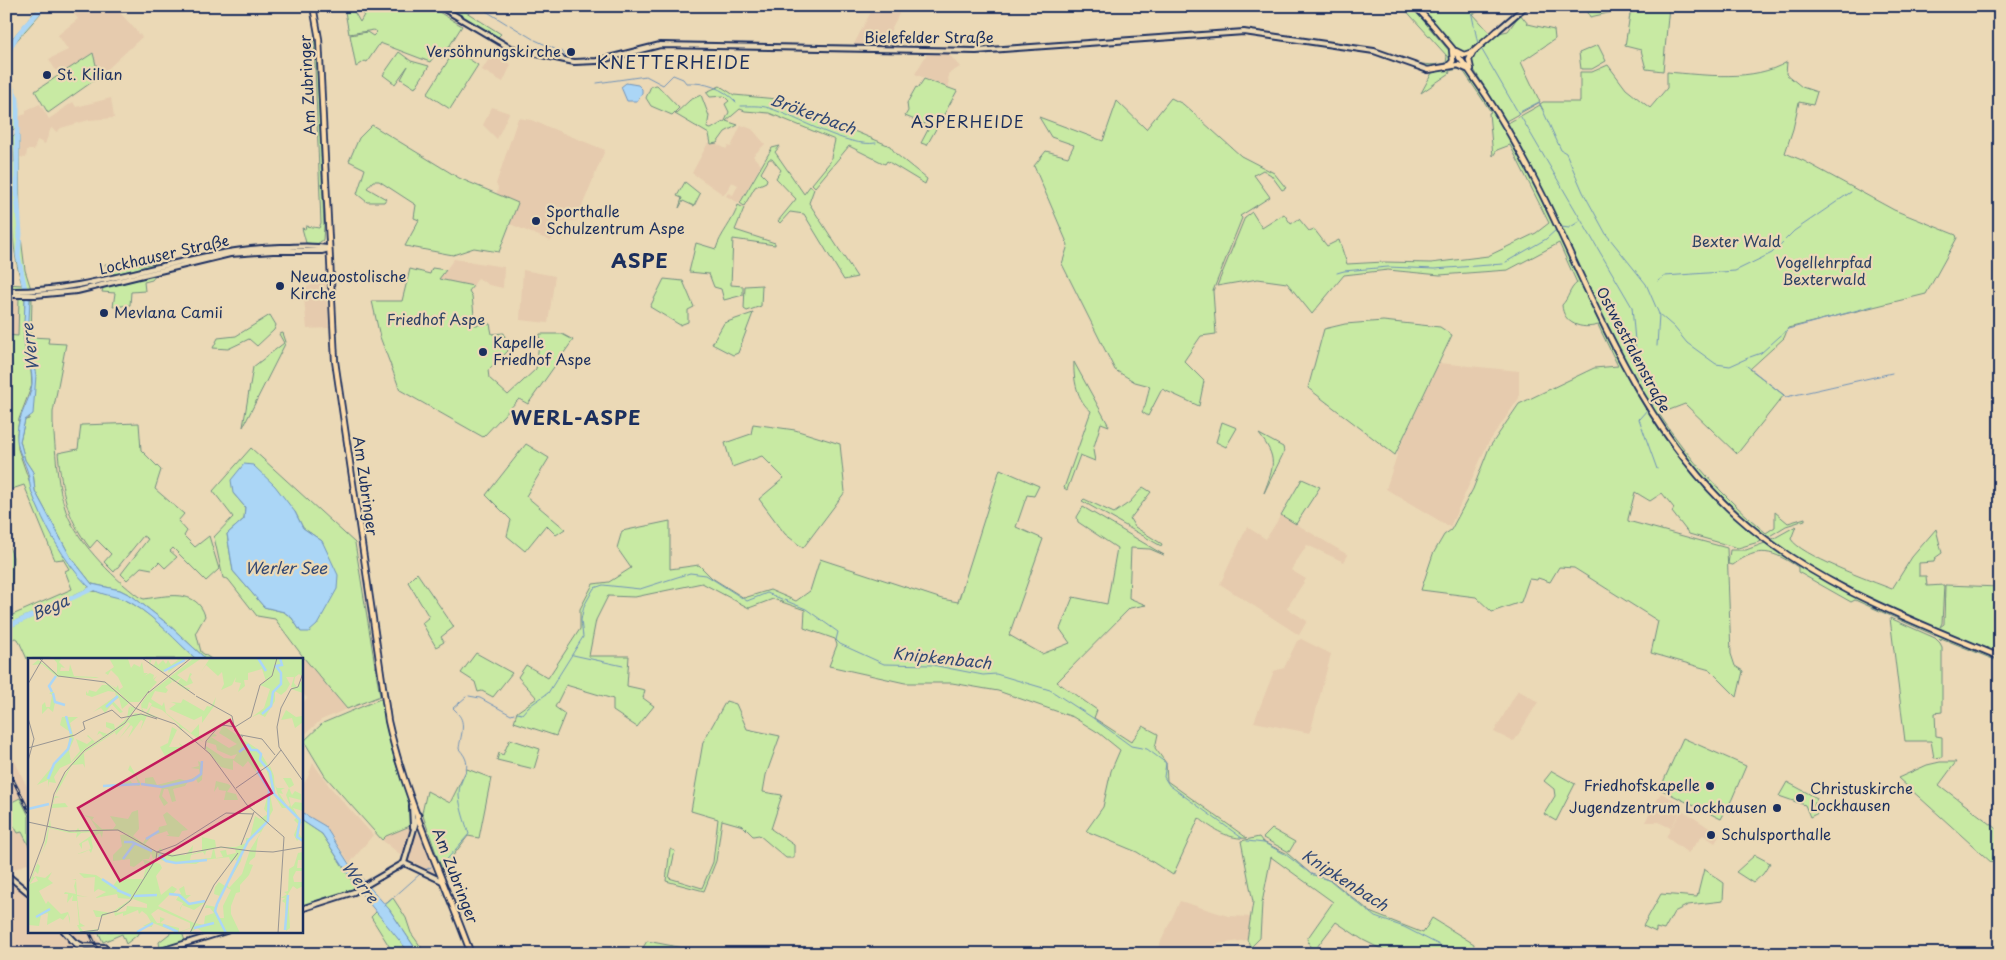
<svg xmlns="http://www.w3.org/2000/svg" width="2006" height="960" font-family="'Playpen Sans',sans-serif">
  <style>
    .built { fill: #e6cbae }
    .green { fill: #c8eaa3; stroke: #728c80; fill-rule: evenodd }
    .water { fill: #abd6f6; stroke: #7193b9 }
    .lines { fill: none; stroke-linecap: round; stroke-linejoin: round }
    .stream { stroke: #7193b9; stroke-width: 1 }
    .river { stroke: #abd6f6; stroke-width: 5 }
    .secondary-casing { stroke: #1b2f5e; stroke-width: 8 }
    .primary-casing { stroke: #1b2f5e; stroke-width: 8 }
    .secondary { stroke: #ebd9b6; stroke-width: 4 }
    .primary { stroke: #fcdcac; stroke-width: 4.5 }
    .rail-casing { stroke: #1b2f5e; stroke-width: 3 }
    .rail { stroke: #ebd9b6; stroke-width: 1; stroke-dasharray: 4; stroke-linecap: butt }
    .poi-dot { fill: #1b2f5e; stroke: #ebd9b6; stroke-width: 2 }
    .labels { text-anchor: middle; stroke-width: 4.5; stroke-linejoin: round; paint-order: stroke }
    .street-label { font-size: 15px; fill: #1b2f5e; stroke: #ebd9b6 }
    .poi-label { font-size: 15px; fill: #1b2f5e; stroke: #ebd9b6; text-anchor: start }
    .park-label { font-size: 15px; fill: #2c4265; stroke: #ebd9b6 }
    .water-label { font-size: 16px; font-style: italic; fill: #314875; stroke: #ebd9b6 }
    .neighbourhood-label { font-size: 16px; letter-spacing: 1px; fill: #1b2f5e; stroke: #ebd9b6 }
    .quarter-label { font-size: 18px; letter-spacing: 1px; fill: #1b2f5e; stroke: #ebd9b6 }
    .district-label { font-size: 20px; font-weight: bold; letter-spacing: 1px; fill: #1b2f5e; stroke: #ebd9b6 }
    .inset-river { fill: none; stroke: #abd6f6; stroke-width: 2.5 }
    .inset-road { fill: none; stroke: #989593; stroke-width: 1 }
    .view { fill: #c2185b; fill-opacity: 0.15; stroke: #c2185b; stroke-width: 2.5 }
    .inset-edge { fill: none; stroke: #1b2f5e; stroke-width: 2.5 }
  </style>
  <rect width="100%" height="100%" fill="#ebd9b6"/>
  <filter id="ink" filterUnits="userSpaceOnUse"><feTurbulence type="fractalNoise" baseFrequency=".02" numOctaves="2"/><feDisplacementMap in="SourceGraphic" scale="10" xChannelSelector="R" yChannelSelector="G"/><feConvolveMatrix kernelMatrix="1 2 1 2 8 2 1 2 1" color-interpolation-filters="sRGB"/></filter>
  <g filter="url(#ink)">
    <path class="built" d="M68,6H114L142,37L99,77L93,53L59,76L49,59L68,50L58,35L78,19Z
      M874,6H903L882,47L853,46Z
      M498,44L510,50L506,61L511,65L503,82L482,70Z
      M928,52H947L960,67L948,74L949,88L915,74Z
      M6,87L10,99L14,162H6Z
      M111,98L114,118L89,120L61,128L57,132L51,128L45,144L37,140L34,150H27L26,158L20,157L17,117L26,114V110L40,104L49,119L73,102L76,107Z
      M492,107L509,113L497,139L483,125Z
      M518,118L531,120L605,150L576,221H563L551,241L510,224L497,195L498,187L496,184Z
      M741,125L752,129L765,144L753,156L761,165L739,203L726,196L728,193L733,195L738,185L732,182L724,195L692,173L708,143L717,144L726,149L728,146L731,147Z
      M454,259L504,267L503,288L489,285L478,278L473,286L439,279Z
      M523,270L555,276L548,323L520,320Z
      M326,281L329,328L307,329L303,288Z
      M14,298H19L18,336L6,335V301Z
      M1439,363L1519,371V398L1487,445L1450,527L1386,489L1399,449Z
      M1281,515L1348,555L1344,562L1307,545L1291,570L1306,579L1287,608L1307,621L1299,635L1220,584L1247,527L1266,539Z
      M1301,639L1331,654L1310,733L1254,722L1274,671L1284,668L1297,641Z
      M304,658L347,709L321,720L303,736L301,704L307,698L301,692V661Z
      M1518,690L1538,702L1515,740L1512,741L1494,732Z
      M6,743L29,791V816L20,798L12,802L6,789Z
      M313,763L330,787L373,835L350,863L325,826L301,812V786L307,779Z
      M1661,793L1684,805L1671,828L1658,822H1645Z
      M1682,810L1720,835L1715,843L1703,835L1688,853L1666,837Z
      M14,826L21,832L29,846V863L10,871L6,869V846Z
      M410,826V835L405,853L401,855L382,840L386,836Z
      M415,831L421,836L435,874L410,861L408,857Z
      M6,878L17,884L29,897V931H60L81,954H6Z
      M1180,901L1228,916L1253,917L1247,940L1218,944L1217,954H1155Z
      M67,931H94L100,944L80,943Z"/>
    <path class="green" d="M40,6H47L11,47L9,73L17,99L18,128L12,130C11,120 12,109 11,99C7,81 1,59 9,42Z
      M344,6H355L352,8L360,22L364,15L357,6H429L462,26L442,58L435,55L430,62L380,43L367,62L365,61L356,67L350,35L367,32L373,36L377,32L374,30L349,34Z
      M444,6H464L463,10L501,34L498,37L495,36Z
      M1402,6H1411L1450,52L1452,59C1439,74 1421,67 1406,61L1405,59C1420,65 1431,66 1446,63L1447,56Z
      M1420,6H1489L1473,14L1491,34L1464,53L1458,50Z
      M1585,6H1669L1663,71L1646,69L1641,50L1625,46L1631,8L1590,17Z
      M1520,14L1528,24L1554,30L1555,39L1521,62L1540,102L1506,121L1471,65V59L1499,33L1508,31Z
      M314,41H316L324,226L323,240L317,244L306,243L302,228L305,229L306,226L319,228L321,223Z
      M1598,45L1606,61L1592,69H1581L1579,53Z
      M455,50L478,65L450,109L427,94Z
      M399,52L411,61L429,66L415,88L401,79L408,66L395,84L383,75Z
      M93,53L99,77L48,113L35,91Z
      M1787,62L1786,74L1802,87L1817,92L1813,105L1799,102L1793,129L1785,153L1804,161L1894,210L1956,235L1957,238L1926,294L1788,328L1784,338L1750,369L1784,395L1737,454L1685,404L1659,414C1689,460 1725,498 1766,533L1775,527V512L1788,523L1805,518V520L1786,526L1768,537C1732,508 1700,477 1673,439C1604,344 1565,227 1508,123L1540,105L1543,110L1540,104L1543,102H1580V72H1592L1608,65L1626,89L1650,108L1667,88V72C1705,75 1754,82 1787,62Z
      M1459,67L1465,70C1550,179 1583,319 1661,433C1689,474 1724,509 1762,541L1738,548L1689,534L1672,512L1674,508L1662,493L1650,501L1635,492L1628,519V521L1727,548L1731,654L1735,666L1743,671L1737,697L1710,670L1651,653L1658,621L1574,568L1559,567L1550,582L1538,578L1537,580L1529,579L1521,602L1492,612L1476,597L1421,590L1433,554L1444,535L1451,530L1473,489L1489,448L1519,404L1594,368L1618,366L1598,325C1582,330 1563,324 1562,305C1569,298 1569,289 1577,283L1559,243L1508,270L1440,275L1388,270L1344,275L1312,314L1287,283L1258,279L1217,286L1245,217L1252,212L1262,228L1284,214L1291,224L1299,219L1309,231L1314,229L1327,246L1339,240L1347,264L1384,262L1431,263L1488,256L1536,233L1549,223L1510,145L1497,150L1493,156L1489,113L1491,112L1464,72L1459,69L1449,71L1450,73L1421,93L1432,73Z
      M924,79L957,91L927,145L921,143L930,126L905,116L908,111L907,103L916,87L918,88Z
      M657,85L679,108L672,115L651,106L646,98L651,86Z
      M720,86L734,95L777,99L890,146L896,154L927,179L925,184L887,161L885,164L849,146L815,187L812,184L830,162L835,140L769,113L745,111L740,109L726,121L738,125L725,132L717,143L711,144L709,134L675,114L690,100L701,95L709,116L707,128L711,129L725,121L729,112L725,104L729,101L724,96L710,97L706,92Z
      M1171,98L1183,104L1241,156L1274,173L1286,188L1282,190L1271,175L1263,170L1254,175L1270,197L1240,216L1242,218L1213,291L1216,334L1201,336L1184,361L1204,381L1199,406L1162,389L1148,416L1142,412C1147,403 1147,395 1150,386L1135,382L1115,370L1062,264L1068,245L1034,166L1046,151L1068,157L1074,145L1051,137L1039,117L1103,141L1117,101L1146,129Z
      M372,125L459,178L518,203L499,252L474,248L453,255L405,246L419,220L414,218L416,205L379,181H373L367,188L386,199L384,202H367L357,194L365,169L349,161L359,138Z
      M19,134L20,229L25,270L31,289L6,288V284L22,285C13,254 11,224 12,192L6,191L7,162H14L12,136Z
      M780,146L775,152L804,194L810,186L814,189L809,203L857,277L844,280L804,214L790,212L780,223L778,221L796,199L776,178L781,170L772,159H769L761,173L767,179L766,182L755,187L744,206L740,203L772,148Z
      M685,182L700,194L694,206L683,201L679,208L682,198L677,196Z
      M738,205L744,208L735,230L775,243V245L733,239L731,285L743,286V295L724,300L721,289L714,287L709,274L689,272L696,243L716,249C720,234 733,222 738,205Z
      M105,264H155L116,274L108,272Z
      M432,268L446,270L439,279L473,286L469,291L472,296L475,325L490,324L492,334L504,333L508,351L488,370L489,378L508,395L536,369L540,334H562L573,340L528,404L519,399L483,437L400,390L380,337L372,301H402L410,269L430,274Z
      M156,275L152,280L144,282L145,291L131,292L130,305L113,307L115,293L102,292L103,288Z
      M664,279L683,281L694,307L688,310V322L680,325L650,307Z
      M762,285L761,306L747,311L744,309L745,286Z
      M19,298H25V348L31,371L32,385L19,419L17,433L18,449L39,509L57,544L89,586L87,589L6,625V539L13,557L10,616L72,589L65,571L69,569L63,559L55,560L24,485L9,490L6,501V335L18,336Z
      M30,299H32L31,337L49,338L48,343L66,344L53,412V424C56,451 56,479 64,505C73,538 112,577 139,597L144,599C165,596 197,588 205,616L196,632L201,652L211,659H206L169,625L132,596L120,590L92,584L70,556L35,491L33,472L25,460L20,441L25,420L29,419L35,366L30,352L27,332Z
      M753,313L738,353L733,355L712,344L724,323Z
      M270,315L276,325L274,330L257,346L249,339L228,349L213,348L218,338L236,336Z
      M1383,321L1440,327L1452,335L1395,455L1308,388L1324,329L1345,324Z
      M283,333L286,342L243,427L253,367L284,343L279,334Z
      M1074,362L1109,426L1101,423L1093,450L1095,461L1080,455L1067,490L1064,488L1091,411C1077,401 1073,378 1074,362Z
      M1222,422L1237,428L1226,447L1216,442Z
      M139,423L141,450L161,470L155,489L184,514L178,521L187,531L184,536L195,547L209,536L219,569L206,581L173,548L170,551L177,557L165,568L159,562L152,569L141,567L127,580L121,574L148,539L143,536L114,572L104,562L111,554L97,540L90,548C66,517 62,491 58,453L78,449L81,425Z
      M753,424L795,430L840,444L845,492L803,548L785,534L759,499L784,478L762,456L732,467L725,443L751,434Z
      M1259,434L1283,447L1284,452L1264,493C1274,466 1278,458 1259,434Z
      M526,444L549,458L526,496L565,529L556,535L546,525L525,551L507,536L511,520L486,495Z
      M251,448L355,543L380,696L347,709L304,658L275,619L257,616L228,579L223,578L214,537L233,517L213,491ZM233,493L295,512L303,528L322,541L301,632L292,618L284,612L264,607L233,571L227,534L244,519L245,507Z
      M1000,469L1039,486L1034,496L1027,495L1016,527L1043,539L1009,635L1042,654L1070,643L1060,629L1073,597L1107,604L1117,548L1078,522L1077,517L1083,507L1164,555L1150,549L1131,548L1129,598L1146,605L1130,608L1057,682L1097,710L1094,718L1131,742L1143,726L1158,734L1155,748L1166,763L1167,781L1247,838C1230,840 1212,829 1199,818L1173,875L1137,852L1086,831L1103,807L1111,771L1120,750L1099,733L1073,717L998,691L952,683H905L829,666L837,645L835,639L804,628L805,610L773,599L749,608L702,583L635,597L608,596L596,620L589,656H629L627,686L645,690L643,698L654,706L637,727L613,711V699L566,685L555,707L565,714L556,736L514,722L517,712L537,698L518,677L526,665L548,678L580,629V609L593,584L609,582L631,568L617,548L622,531L670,521V569L699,565L712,578L744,598L770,590L796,601L810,591L820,559L942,599L958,602Z
      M1302,479L1320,487L1296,524L1281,515Z
      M1143,487L1151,492L1130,519L1135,527L1162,544L1161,546L1082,501L1084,499L1114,513L1130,502Z
      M1796,526L1791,539C1800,555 1871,581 1892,589L1912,557L1936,529L1942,553L1935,558L1934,562L1919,563V576H1926L1927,586L1944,585L1942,623L1940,627L1944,624L1945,585L2000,587V654C1920,621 1841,590 1771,540Z
      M1765,543C1838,594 1918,627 2000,660V662L1941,638V641L1936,636L1855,600L1851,602L1798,572V567C1773,551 1759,545 1733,565L1728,564L1730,550H1746Z
      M417,573L454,627L441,637L444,642L436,647L422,623L429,617L408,582Z
      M90,591C135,592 166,631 196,659H27L18,639L15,638L6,642V629Z
      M1890,618L1935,638L1940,643L1942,647V712L1935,713L1936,736L1942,737V757L1934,758L1931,741H1905Z
      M476,653L512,673L493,697L482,691L478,692L475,682L461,673Z
      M380,699L382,700C385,721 389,741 395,761C401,782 414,804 410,826L386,836L382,840L325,776L304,741L323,723Z
      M726,701L736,704L747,729L780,736L766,775L763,792L782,795L771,829L794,845V858H786L759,835L753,836L743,826L722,820L716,861L704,891L666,881L670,849L675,851L669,878L702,888L713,862L718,819L691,811L703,742Z
      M1683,738L1746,766L1732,799L1721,819L1660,789Z
      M510,739L540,749L534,769L497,760L499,753L503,755Z
      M1940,762H1956L1939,785L2000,831V854L1992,863L1898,778L1927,765Z
      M467,769L491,778L479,838L468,836L442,870L422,813L427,791L450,803Z
      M1552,771L1575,784L1556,821L1544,814L1555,796L1554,789L1544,781Z
      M1787,782L1817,798L1814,805L1818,813L1810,817L1805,805L1779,796Z
      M20,798L29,816V846L22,832L18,833L14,826L12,827V802Z
      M301,820L322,834L357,888L301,906Z
      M1272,829L1295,842L1289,852L1263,838Z
      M1259,837L1263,842L1288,854L1311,874L1332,881L1372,913L1423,933L1432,918L1474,944L1473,954H1391L1363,940L1336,922L1317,947L1323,954H1313L1307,939L1333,902L1271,857L1262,903L1260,938L1251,947L1247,940L1253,902L1241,841Z
      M1755,855L1770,863L1763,874L1753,883L1736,872Z
      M1704,869L1724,883L1723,901L1688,905L1674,912L1664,930L1656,928V932L1643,926L1661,894L1697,897Z
      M393,898L406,918L411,933L426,954H419L389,909L383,906Z
      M377,911L408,951L411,954H394L371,917Z
      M98,931H142L126,944L122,934L103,942Z
      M173,931L182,932L185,941L160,948L159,942Z
      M647,941L715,954H639Z"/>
    <path class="water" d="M626,83L638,85L642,89V93L637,101H627L621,87Z
      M25,298L30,299L28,343L36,375L33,414L25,420L20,441L25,460L33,472L35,491L70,556L92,584L120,590L132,596L169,625L206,659H196C176,641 156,618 133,604C120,595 100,597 88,586C64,562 44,525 32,493C29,485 30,478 27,470C23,458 16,448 17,435C18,414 30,402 32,384C33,369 26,355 24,340C23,326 25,312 25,298Z
      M244,464L253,465L275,486L295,512L303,528L322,541L338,575L337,589L317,625L309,632H301L292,618L284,612L264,607L233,571L227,534L244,519L245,507L233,493L231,480Z
      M301,812L325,826L349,864L389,909L419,954H411L408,951L360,892L322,834L301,820Z"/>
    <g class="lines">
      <path class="stream" d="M478,6L507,24
        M1470,6L1478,44
        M510,25L533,39
        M535,40L557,50
        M1482,50L1519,114
        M562,51L566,57L572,59
        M597,83L646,76L663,85L673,75L683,79L686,83C705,82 723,88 736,102
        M741,106C750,106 760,105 769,108C797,117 848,148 876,143
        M1518,113L1539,102L1561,150L1566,153L1583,192L1606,234L1646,284L1659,314L1674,327L1687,343L1716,364L1730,366L1748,358
        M1521,117L1632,307L1638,375L1660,398L1651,407
        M1561,227L1569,228L1580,221
        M1506,262L1546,239L1557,229
        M1337,273L1344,271L1388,267L1434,269L1503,264
        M1658,281L1665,276L1735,271L1772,253L1794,231L1851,192
        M1657,346L1659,314
        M1750,357L1761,353L1788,329L1873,306
        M1747,366L1786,397L1892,373
        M1648,409L1639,419L1657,469
        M573,655L623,666
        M469,696L480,698L511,715L514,714
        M457,712L453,708L466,697
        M517,713L522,714L528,707L548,693L583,637L581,620L584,606L594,588L603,585L640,589L690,573L706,575L747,601L767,593L806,609L838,632L836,640L840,644L884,664L932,665L983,675L996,674L1050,690L1093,718L1131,746L1147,749L1166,763L1164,777L1169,785L1242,838
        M1247,841L1264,843L1285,854L1311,874L1331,881L1375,917L1404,927L1457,954
        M442,865L469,834C465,822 460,808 459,796C458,775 477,769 459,749C460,737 467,723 458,714
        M423,871L431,867
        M384,906L420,874"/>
      <path class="river" d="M6,68C8,38 25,27 44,6
        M6,76L17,99V194L20,234L18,255L26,294
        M6,627L94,588"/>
      <g class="secondary-casing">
        <path id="secondary" d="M439,6L510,48L574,62L597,61L660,45L976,51L1244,32L1374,51L1428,70
          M1497,31L1526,6
          M6,291C103,293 185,249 281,247C296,247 313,245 327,248
          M6,295H35L77,291L230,254L273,251H322L329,249
          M6,800L8,819L6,830
          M412,806L413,827
          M404,863L442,881
          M6,874L29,893
          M301,909L354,892L404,863L418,815
          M64,931L86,954
          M71,940L83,946L104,947L110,954
          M151,954L226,931"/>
      </g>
      <g class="primary-casing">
        <path id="primary" d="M313,6L319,39L335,361L388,721C406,801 443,877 471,954
          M1415,6C1469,61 1508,126 1542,194C1598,308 1641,428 1736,515C1811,583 1908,619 2000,657
          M1456,51L1464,55L1473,52L1497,31
          M1447,67L1453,61L1452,50
          M1471,69L1469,60L1473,52
          M1428,70L1458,65L1467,69"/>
      </g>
      <use href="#secondary" class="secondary"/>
      <use href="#primary" class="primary"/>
      <g class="rail-casing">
        <path id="rail" d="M6,766L29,811
          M89,931L100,954"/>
      </g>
      <use href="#rail" class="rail"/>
    </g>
  </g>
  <g class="poi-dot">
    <circle cx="571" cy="52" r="5"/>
    <circle cx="47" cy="75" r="5"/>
    <circle cx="536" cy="221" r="5"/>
    <circle cx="280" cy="286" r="5"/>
    <circle cx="104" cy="313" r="5"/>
    <circle cx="483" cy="352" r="5"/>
    <circle cx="1710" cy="786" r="5"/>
    <circle cx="1800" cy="798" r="5"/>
    <circle cx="1777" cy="808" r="5"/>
    <circle cx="1711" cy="835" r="5"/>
  </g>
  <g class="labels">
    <g class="street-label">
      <text x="929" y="43">Bielefelder Straße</text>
      <text transform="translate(308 85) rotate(-93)" y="5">Am Zubringer</text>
      <text transform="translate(164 255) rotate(-13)" y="5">Lockhauser Straße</text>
      <text transform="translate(1633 350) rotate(62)" y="5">Ostwestfalenstraße</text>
      <text transform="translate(365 486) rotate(82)" y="5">Am Zubringer</text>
      <text transform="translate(455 876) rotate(69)" y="5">Am Zubringer</text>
    </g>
    <g class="poi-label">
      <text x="561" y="57" text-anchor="end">Versöhnungskirche</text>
      <text x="57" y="80">St. Kilian</text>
      <text x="546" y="217">Sporthalle<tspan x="546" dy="17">Schulzentrum Aspe</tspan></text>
      <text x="290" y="282">Neuapostolische<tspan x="290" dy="17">Kirche</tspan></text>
      <text x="114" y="318">Mevlana Camii</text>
      <text x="493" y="348">Kapelle<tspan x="493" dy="17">Friedhof Aspe</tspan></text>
      <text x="1700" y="791" text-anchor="end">Friedhofskapelle</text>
      <text x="1810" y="794">Christuskirche<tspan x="1810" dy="17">Lockhausen</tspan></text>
      <text x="1767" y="813" text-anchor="end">Jugendzentrum Lockhausen</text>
      <text x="1721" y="840">Schulsporthalle</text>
    </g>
    <g class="park-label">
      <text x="1736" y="247">Bexter Wald</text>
      <text x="1824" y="268">Vogellehrpfad<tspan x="1824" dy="17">Bexterwald</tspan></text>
      <text x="436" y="325">Friedhof Aspe</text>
    </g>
    <g class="water-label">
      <text transform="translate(813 114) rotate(20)" y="6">Brökerbach</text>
      <text transform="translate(30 347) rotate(-97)" y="6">Werre</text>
      <text x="286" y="574">Werler See</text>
      <text transform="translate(50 607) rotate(-24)" y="6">Bega</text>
      <text transform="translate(942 658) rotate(6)" y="6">Knipkenbach</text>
      <text transform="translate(1345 880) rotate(33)" y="6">Knipkenbach</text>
      <text transform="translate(360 882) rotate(52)" y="6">Werre</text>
    </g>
    <g class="neighbourhood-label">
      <text x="968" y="128">ASPERHEIDE</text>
    </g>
    <g class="quarter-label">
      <text x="674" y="69">KNETTERHEIDE</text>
    </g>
    <g class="district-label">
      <text x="640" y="268">ASPE</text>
      <text x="576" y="425">WERL-ASPE</text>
    </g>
  </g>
  <g transform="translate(28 658)">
    <rect width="275" height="275" fill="#ebd9b6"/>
    <path d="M25,0H34L31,4L37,10L33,9L32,13H41L42,6L46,18L68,19L71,20L28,19L21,28L26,35L27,43L37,47L27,45L25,54L20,50L14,56V47L17,44L18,49H22L24,37L21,35L24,34L21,29V27L28,18L14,6L4,7L10,2L29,15V5ZM81,0L100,1L103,10L106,6L112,9L114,4L116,15H120L116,18L122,15L126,17L125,21L129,18L126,22L129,24L111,44H101L83,27L88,30L90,27L91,32L95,29L90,19L83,12L80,17L77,15L86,9ZM122,0H124L122,6L126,7L128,2L130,7L135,2L138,6L140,2L143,7L150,2L148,0H158L140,15L141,9L135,14L121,6ZM166,0H174L149,17L159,24L162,15L164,16L162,19L165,25L155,29L162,30L160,33L149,26L153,20L146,24L142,21L144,24L137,29L140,32L138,35L127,33L123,41L134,48L136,44L138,55L163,75L171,66V79L175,84L155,70L152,72L151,67L134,52L123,48L121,54L119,55L130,59L119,58L112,73L115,63L113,62L100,80L105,69L103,67L91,81L102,66L100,64L88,77L87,74L56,95L57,110L55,106L44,107L27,138L32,139L27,140L25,146L37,145L40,149L24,150L22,159L25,144L31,126L40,112L42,108L49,100L61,90L93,69L107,55L120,57L118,55L124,46L121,44L119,51L114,50L117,55L114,53L113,46L119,37ZM182,0H271L275,2V19L271,16L267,19L266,25L269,29L274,23L275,35L263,31L266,30L263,29L266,19H258L262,26L258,33L253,37L247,33V43L237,59L231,56L224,59L236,50L242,31L232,27L238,23L234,11L220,15V22H216L217,28L210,34L213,25L207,24L208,19L204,27L193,32L196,26L194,14L190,18L178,7L173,14ZM73,24L78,25L82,27L101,45L94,51L91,40L85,43L95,54L92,55L84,46L77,55L73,50L65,54L88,38L87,34L80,33L64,39L58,37V33L60,36L61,32L68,34L74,27H80ZM188,39L186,48L174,65V58L166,62L141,51L148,46L143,44L153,45L155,41L176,53L179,48L183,49ZM101,48L103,53L102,48L107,50L98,63L92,69L58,90L43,105L32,110L26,119L28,125L21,124L20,129V122L9,127L40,89L42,74L32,67L34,59H50L42,65L46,81L41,92L43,104L52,93L48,81L59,86L64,82L59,78L60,77L67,84L75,78L72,75L69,77L71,73L79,76L85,72L78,69V64L86,66L87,71L99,60ZM258,52L268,59L274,58L275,64L267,70L264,60L253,62ZM188,63L231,92L240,107L228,110V114L220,103L215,109L205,102V112L193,109L178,92V88L196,100L206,101L209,96L203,98L189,92L188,87L178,84L186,75L189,78L183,79L201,90L209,86L191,75L195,68ZM144,69L149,72L141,89H153L151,85L155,88L154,92L137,98L132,89L140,85ZM170,103L175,106L174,122L170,125L168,121L161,122L157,128L145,131L148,143L144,144L140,131H136L134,138L140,145L136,148L131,139L134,129L113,126L111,128L100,126L95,128L90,126L78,129L76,128L102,123L100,120L104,125H110L107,117L100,112L102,107L113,126L117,125V120L125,119L129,127L152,121L159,123L172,116L171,111L163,110L171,108ZM242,108L246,118L247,136L251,140L247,127L249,130H257L253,132L255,136L251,135L260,149L262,147L258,137L261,130L255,120H263L266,127L261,130L264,137L267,133L273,136V142L261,139L263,149L267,144L275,145V153L265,150L274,165L270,166V174L275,181V184L272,180L269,183L266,177L270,166L266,162L269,159L261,150H254L246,137L238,110ZM234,112L230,114L241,131L245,152L230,180L227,199L222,203L221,206L225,207L221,217L212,227V234L208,235L203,248V256L212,275H176L169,270L162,275L163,270L150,275L125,265L124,269L115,268L123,264L119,257L114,253L111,256L110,252L95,258V255L87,258L86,254L73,259L71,272L62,275H42L52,273L49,267H51L49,243H44L45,237L39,245L40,236H36L37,234L48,236L46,228L48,222L44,221H48L49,237L60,239L49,238L52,265L57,268L52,269L55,273L71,271L73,259H68L65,252L83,255L103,241L90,240L89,236L67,240L78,234L70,231L66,234L67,219L56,220L51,215L68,217L85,228L90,221H115L118,209L115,202L106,209L102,208V201L85,203V197L94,188L92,177L100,176L87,172L75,173L74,180L72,175L63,180L65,189L63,195L61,192L54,195L49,196L63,191L60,182L54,185V191L51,186L64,177V174L53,175L48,180L49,175H42L21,170L19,184L9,205L12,208L10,216L7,213L5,219H7L2,226L10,223L7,218L17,220L24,214L20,221L25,225L11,233L18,246L20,243L33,256L40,254L42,260V266L40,256L35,262L32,260L19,267L20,255L13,257L11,268L1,267L0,228L16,189L22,161L23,170L47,174L50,170L53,174L69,171L62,160L55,157L66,159L64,162L74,171H85L88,167L82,158L100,161L104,154L110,152L111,171L105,178L115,185L118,180L130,173L131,169L139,167L135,157L139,154L160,172L154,173L151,179L140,178L138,177H141L139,173L124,178L117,186L126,192L130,194L132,190L135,192L132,194L137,196L158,197L165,187L164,196L174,193V179L187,182L188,189H208L218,185V180H222L227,158L232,161L240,156L236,151L241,132L229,114ZM233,174L222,192L214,216L201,230L199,226L213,203L215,191L226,177ZM186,190H207L208,195L199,197L198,192L192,193L195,199L188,200ZM185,191L183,200L162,202L163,197L175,194L177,197L178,193ZM123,195L125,201L129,198L132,202L148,205L168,206L175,202L201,199L203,205L210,197L207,202L210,203L197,228L191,224L187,229L186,236L192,238L190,242L164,246L157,242L163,237H158L156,228L151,231L153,236H145L149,231L144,228L133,237L128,218L134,210L132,206L114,201H121ZM198,229L203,232L195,248L196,260H191L188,253L191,243L188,249L178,247L177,250H182L186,255L177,258L176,267L167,265L171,257L166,265L130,248L143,235L151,237L148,242L155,245L152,250V253L154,247L166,252L176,245L171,256L177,244L190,242ZM105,241L119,246V250L99,248L98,253L88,255ZM130,251L162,265V270L151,274V270L132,265L137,261L132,259V265H129L123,256ZM188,123L200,126L203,128L199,134L208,136L210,142H196L198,133L191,132L190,128L186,134ZM275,194V202H270L269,210H275V213H268L265,219L266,224H275V228L269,231L265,228L260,236L262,270L258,273L257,245L254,243L257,240H253L259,236L256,234L260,233L261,211L266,208L270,195Z" fill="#c8eaa3" fill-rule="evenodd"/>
    <path class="inset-river" d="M230,0L238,13M136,13L157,2M24,34L21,28L28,18M25,35L27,44L37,47M78,49L90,38M234,56L243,48L245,34L253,26V15L248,8L254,7L252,0M38,58L43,76M211,94L220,87L223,92H229L233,96L232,102L242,114L246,136L272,162L269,179L275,183M20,121L26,106L40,91L43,80M113,126L134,129L165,122L173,116L174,103M75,128L112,126M0,151L21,146M118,181L131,173M96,184H104L124,193M131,197L138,203L148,205L179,202M95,201L106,186M74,221L89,231M89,232L103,238M141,236L151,237L161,246L177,243M106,238L129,237M8,259L22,251M135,267L150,274M166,270L186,265M257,272L260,237M109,274L125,265M198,275L187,253L189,246L220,183L240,163L241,131L229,113"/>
    <path class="inset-road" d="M11,0L30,18L77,24L107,50L127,59M114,0L167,37M275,15L270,29L263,31L253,50L249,69L251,89L275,123M0,26L15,0M120,35L163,0M168,38L204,58L207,73L215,79M127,59L147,66L182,96L219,147L256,179L250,275M0,60L6,81L0,103M195,67L207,69L223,59L232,27L244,18L249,0M213,77L234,81L247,97M0,90L47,77L57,71L55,64L84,52L93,60L113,56L129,61M177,91L178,83L192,67H197M208,130L241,107L253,92M0,164L41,173L90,172L129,194L144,198L193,189L223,193M213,187L226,154M223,193L245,194L275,189M129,194L148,187L198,155L225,156M0,226L16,183L26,136L37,114L57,92L97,65L121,33M52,274L70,272L74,257L89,253L102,243L128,201L129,194M162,275L186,227L210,195"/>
    <path class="view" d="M202,62L244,135L92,223L50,150Z"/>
    <rect width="275" height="275" class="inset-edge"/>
  </g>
  <rect width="2006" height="960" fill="none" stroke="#ebd9b6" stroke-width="25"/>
  <rect x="12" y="12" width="1981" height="935" fill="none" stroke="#1b2f5e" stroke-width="2" filter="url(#ink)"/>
</svg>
